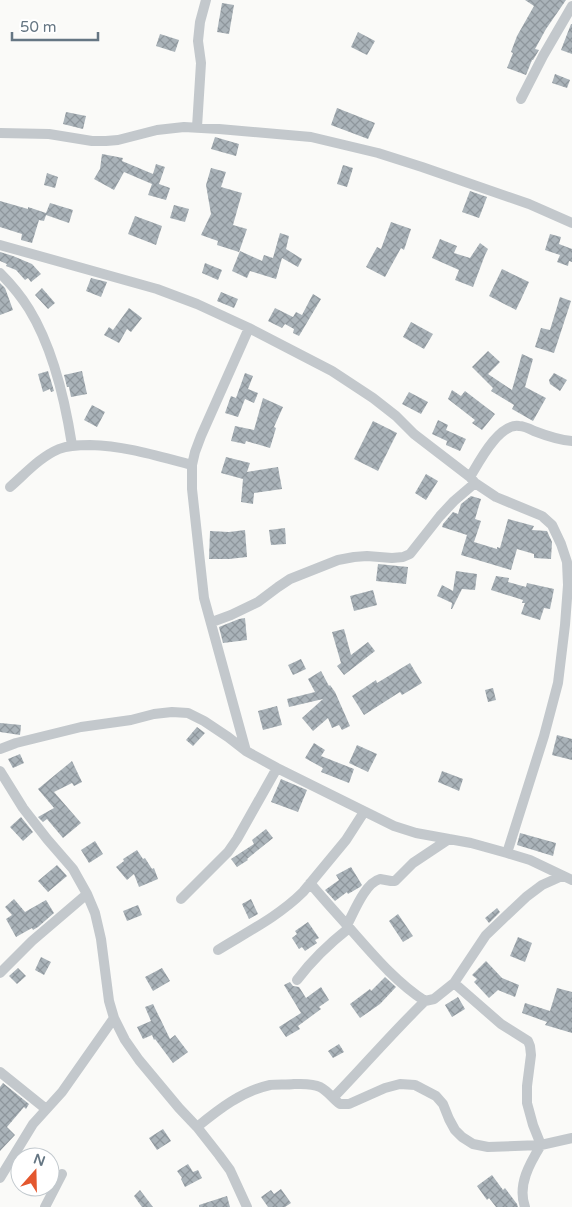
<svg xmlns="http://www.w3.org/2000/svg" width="572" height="1207" font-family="'Varela Round',sans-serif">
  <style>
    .building { fill: url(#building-cross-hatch) }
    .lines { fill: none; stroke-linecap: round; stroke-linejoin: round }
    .minor { stroke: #c3c8cc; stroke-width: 10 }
  </style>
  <defs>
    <pattern id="building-cross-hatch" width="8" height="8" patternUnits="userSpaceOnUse" patternTransform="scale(1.25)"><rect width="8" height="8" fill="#aab3b9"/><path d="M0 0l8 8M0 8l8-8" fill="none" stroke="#8e969c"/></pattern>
  </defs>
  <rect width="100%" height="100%" fill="#fafaf8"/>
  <path class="building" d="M525,0H566L546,29L535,49L539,50L533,60H532L526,75L507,68L513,53L511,52L517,36L534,6Z
    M222,3L234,5L229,34L217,32Z
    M571,24H572V54L561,50Z
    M358,32L375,41L367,55L351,47Z
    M160,34L179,40L175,52L156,46Z
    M555,74L570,80L567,88L552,83Z
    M337,108L375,123L368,139L331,125Z
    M66,112L86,116L83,129L63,124Z
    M215,137L239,144L236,156L211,149Z
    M102,154L123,158L122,161L153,174L156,164L165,167L159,184L170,188L166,200L148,195L152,184L124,172L114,190L94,179L100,169Z
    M343,165L353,168L347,187L337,184Z
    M211,168L226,172L221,187L242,193L233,225L247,229L239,252L217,245L218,241L201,235L211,214L206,185Z
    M47,173L58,177L55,188L44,185Z
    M470,191L487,197L479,218L462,212Z
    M0,201L28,209V207L46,213L50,203L73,210L69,223L46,215L44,221L39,220L32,243L21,240L22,234L0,227Z
    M174,205L189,209L185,222L170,218Z
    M135,216L162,226L156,245L128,234Z
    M391,222L411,229L404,250L401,248L385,277L366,267L377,247L381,249Z
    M280,233L289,236L286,249L302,259L298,267L282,258L276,279L250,271L247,278L232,271L240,251L262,261L264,255L273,258Z
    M550,234L561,237L559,244L572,249V262L569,261L568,266L557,262L560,255L545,250Z
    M440,239L457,246L454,253L470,258L480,243L488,249L485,255L473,287L455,280L459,270L432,258Z
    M0,252L13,256L32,264L41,274L31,282L28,278L25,280L16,270L6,266L7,264L0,261Z
    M205,263L222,270L218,280L202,273Z
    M502,269L529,282L516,310L489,296Z
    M91,278L107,282L101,297L86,291Z
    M0,283L5,288L13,310L0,315Z
    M42,288L55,303L48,309L35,295Z
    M221,292L238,299L234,308L217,301Z
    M313,294L321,299L299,336L293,333L294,329L285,324L282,328L268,321L275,308L293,317L296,312L302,315Z
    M560,297L571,301L554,353L535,347L541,328L550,330Z
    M129,308L142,318L131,332L127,329L119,343L104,335L109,327L113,330Z
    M411,322L433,334L424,349L403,337Z
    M488,351L500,362L488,374L512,390L522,354L533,359L525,387L546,398L533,421L512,409L514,405L491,391L493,388L472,367Z
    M48,371L54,391L51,392L50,389L43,392L38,374Z
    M82,371L87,394L71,397L69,387H67L64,375Z
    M245,373L253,376L248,389L258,393L254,403L245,399L238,417L225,413L231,396L236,398Z
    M554,373L567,380L560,391L550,384L549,380Z
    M452,390L461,396L465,391L495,414L482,430L472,423L475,420L448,399Z
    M409,392L428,402L421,414L402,404Z
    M263,398L283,407L274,427L276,428L270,448L246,441L245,444L231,441L235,426L254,430Z
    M92,405L105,412L97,427L84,420Z
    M438,420L448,425L446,430L466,439L460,451L446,445L447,441L432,434Z
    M373,421L397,433L378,471L354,459Z
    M226,457L250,463L247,472L278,467L282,489L254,493L253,504L241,502L243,479L221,473Z
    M426,474L438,481L426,500L415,493Z
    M471,496L481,499L475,519L481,521L474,542L497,549V547L500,548L508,519L534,526L532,530L547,531L552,542L551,559L534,558V554L517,549L511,570L461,555L467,535L442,527L443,524L453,512L458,514L461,504Z
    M285,528L286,544L271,545L269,530Z
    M245,530L247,557L229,559H209L210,531L229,532Z
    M378,564L408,567L406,584L376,581Z
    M456,571L477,574L475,590L462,589L452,609H451L452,603L437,596L442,585L453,591Z
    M496,576L509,578L508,582L526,587L527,583L554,589L550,609L544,608L540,620L521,614L525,603H522L523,600L491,590Z
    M373,590L377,605L354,611L350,596Z
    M245,618L247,640L223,643L219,627L239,619Z
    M344,629L351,655L368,642L375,651L344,675L337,666L341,663L332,632Z
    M301,659L306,669L293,675L288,665Z
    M410,663L422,683L402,695L400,692L364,715L352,696L376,680L377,683Z
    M321,671L329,686L330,685L335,692L350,726L342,730L339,725L332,728L328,718L313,731L302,718L323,699L289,707L287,699L315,692L308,679Z
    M493,688L496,700L488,702L485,690Z
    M277,706L282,725L263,730L258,711Z
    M0,723L21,725L20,735L0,732Z
    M197,727L205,733L193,746L186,740Z
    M557,735L572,739V760L552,755Z
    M314,743L325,750L321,756L354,769L349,783L321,772L323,768L305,758Z
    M357,745L377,754L368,772L349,763Z
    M20,754L24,763L13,768L8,759Z
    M72,761L82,782L74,786L72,783L54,792L81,823L63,838L47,819L43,822L38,817L54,808L38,789Z
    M442,771L463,779L459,791L438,782Z
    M281,779L307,790L298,812L271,802Z
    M21,817L33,832L23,841L10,827Z
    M266,829L273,838L247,859L248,860L237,867L231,859L254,844L252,840Z
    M520,833L556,843L553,856L517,845Z
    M95,841L103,854L89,863L81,850Z
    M137,850L143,859L145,858L152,869L154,868L158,879L139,887L134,874L127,880L116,867L124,861L123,859Z
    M57,865L67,876L48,892L38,881Z
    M351,867L362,885L360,887L348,894L347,892L335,901L325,890L339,880L336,875Z
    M14,899L25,912L46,900L54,913L38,927L33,930L32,928L16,937L6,919L12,915L5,907Z
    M251,899L258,914L249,919L242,904Z
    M138,905L142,915L127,921L123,911Z
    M497,908L500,912L489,923L485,918Z
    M398,914L413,936L403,942L389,921Z
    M308,922L319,938L315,940L317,943L305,951L302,947L299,949L292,938L297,934L295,931Z
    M518,937L532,943L525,962L510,956Z
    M41,957L51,962L44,975L35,970Z
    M486,961L502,978L519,985L515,997L498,990L489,998L474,982L477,979L472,975Z
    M18,968L26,976L17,984L9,976Z
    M162,968L170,981L153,991L145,977Z
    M385,977L396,987L380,1004L360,1018L350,1004L370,989L371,991Z
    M290,982L293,986L299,987L306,998L321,987L329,1000L319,1007L321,1009L298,1026L300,1029L286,1037L279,1027L301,1013L284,985Z
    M557,988L572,992V1033L545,1025L547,1022L522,1013L525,1003L550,1011Z
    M458,997L465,1009L452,1017L445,1005Z
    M153,1004L170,1039L175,1035L188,1052L173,1063L155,1039L154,1040L152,1035L143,1039L137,1027L151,1021L145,1007Z
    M339,1044L344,1052L333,1058L328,1051Z
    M3,1083L29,1104L26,1109L24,1107L7,1127L15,1135L0,1151V1087Z
    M163,1129L171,1141L157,1150L149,1138Z
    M188,1164L193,1172L198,1170L202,1178L185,1187L181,1179L182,1178L177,1171Z
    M492,1175L503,1190L505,1188L517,1204L518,1207H496L489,1198L487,1200L477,1186Z
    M281,1189L291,1203L285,1207H268L261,1197L271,1190L274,1194Z
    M140,1190L153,1207H142L134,1196Z
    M227,1196L230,1207H199V1205Z"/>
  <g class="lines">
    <path class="minor" d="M521,99L543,56L572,6
      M197,127L201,63L198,41L200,22L206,0
      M0,133L49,134L92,141H106L118,140L157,130L184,127L219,129L311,137L378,153L422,167L529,204L572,223
      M0,245L157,289L197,304L249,328L332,371L373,398L396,416L414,434L470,477L475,483L496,497L542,516L552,525L561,544L567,562L568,585L565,625L558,683L544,736L507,853
      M0,273C11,284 21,296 29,309C53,348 65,400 72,445
      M470,477C479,462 499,423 519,426C524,426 530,429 534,431C547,436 558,440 572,441
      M10,487C26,473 40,457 59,449C69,445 79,445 90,445C127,446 157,456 192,465
      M212,622L231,615L258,602L278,587L290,579L338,560L354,557L367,556L392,558L403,557L410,554L440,516L454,501L475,483
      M0,749L16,743L81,727L131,720L154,714L172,712L188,713L204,721L228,737L246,751L277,768L394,826L416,833L471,843L507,853L530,860L572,880
      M246,751L204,598L192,489V465L195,452L201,436L249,328
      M0,771L23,808L47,839L73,869L87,894L95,913L101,939L109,1001L114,1018L125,1040L139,1060L179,1108L197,1127L219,1155L230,1170L247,1207
      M310,883C324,900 339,916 353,932C375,957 397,983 425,1001L434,999L454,983L486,935L526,897L542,885L562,876
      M181,899L228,852L237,839L277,768
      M347,925C354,912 365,883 380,879L391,881H395L413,863L449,839
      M218,950C247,932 279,916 303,892L346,840L364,812
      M0,973L32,941L87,894
      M297,980C312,960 330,943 349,928
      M454,983L501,1024L528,1041L530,1046L531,1055L527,1086V1103L533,1125L541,1145C530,1163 517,1185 525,1207
      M0,1072L46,1109
      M333,1098C364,1066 393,1032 425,1001
      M197,1127C219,1109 242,1091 270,1085C278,1084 286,1085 294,1084C302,1084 312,1083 320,1087C328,1091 333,1099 340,1104H349L385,1088L400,1084L415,1085L436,1096L443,1104L449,1119L455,1130L462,1137L473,1144L488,1147L541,1145L572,1138
      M0,1178L33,1124L62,1092L114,1018
      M45,1207L62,1174"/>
  </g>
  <g transform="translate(35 1172) rotate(20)"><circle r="24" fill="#ffffff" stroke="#c1c8cd"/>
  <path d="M0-4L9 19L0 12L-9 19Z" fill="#e4572e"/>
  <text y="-8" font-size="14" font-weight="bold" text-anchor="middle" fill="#657683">N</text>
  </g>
  <path d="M12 32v8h86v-8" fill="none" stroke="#657683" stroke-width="2.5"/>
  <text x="20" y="32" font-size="15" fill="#657683" stroke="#ffffff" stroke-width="4" paint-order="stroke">50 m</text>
</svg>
